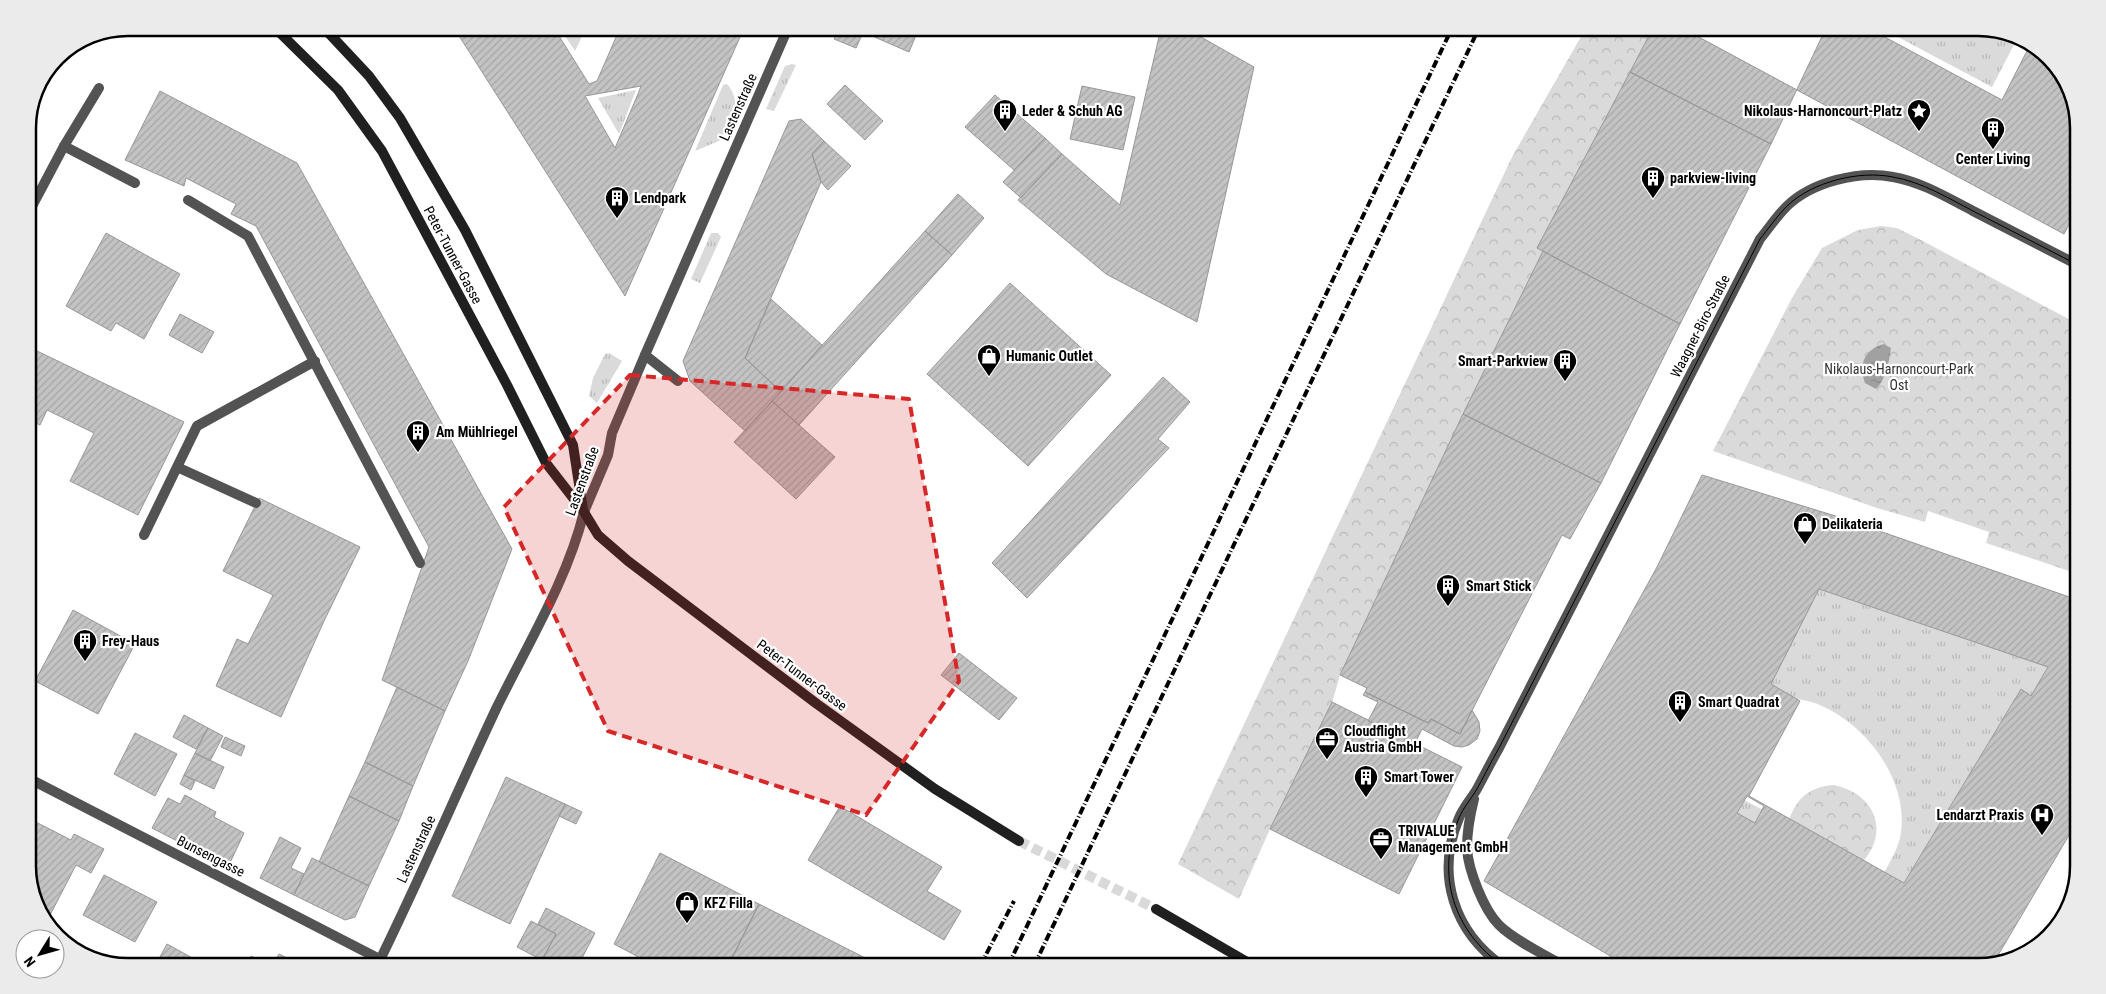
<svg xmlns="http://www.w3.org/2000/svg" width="2106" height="994" font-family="'Roboto Condensed',sans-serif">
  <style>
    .grass { fill: url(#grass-tufts); fill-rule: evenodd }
    .park { fill: url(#park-crowns) }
    .water { fill: url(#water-ripples) }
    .building { fill: url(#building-hatch); stroke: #979797; fill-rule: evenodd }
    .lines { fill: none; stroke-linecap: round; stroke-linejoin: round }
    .secondary-tunnel { stroke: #d9d9d9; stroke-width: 10; stroke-dasharray: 10 5; stroke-linecap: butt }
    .service { stroke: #535353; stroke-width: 10 }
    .minor { stroke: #535353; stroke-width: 10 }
    .tertiary { stroke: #535353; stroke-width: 10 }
    .secondary { stroke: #202020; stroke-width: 10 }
    .tram { stroke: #000; stroke-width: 1 }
    .rail { stroke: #000; stroke-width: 4; stroke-dasharray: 8 2.5 1 2.5; stroke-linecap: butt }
    .marked { fill: #d62828; fill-opacity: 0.2; stroke: #d62828; stroke-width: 4; stroke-dasharray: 10 6; stroke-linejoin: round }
    .labels { text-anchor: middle; stroke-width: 4.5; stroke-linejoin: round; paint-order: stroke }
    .street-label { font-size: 14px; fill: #000; stroke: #fff }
    .poi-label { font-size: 14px; font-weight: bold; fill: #000; stroke: #fff; text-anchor: start }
    .park-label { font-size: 14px; fill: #313131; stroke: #fff }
    .rim { fill: none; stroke: #000; stroke-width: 2.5 }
  </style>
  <defs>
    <pattern id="grass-tufts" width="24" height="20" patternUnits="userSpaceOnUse" patternTransform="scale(1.25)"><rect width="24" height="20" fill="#dadada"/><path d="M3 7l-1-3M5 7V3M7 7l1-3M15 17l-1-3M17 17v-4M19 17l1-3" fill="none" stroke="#b9b9b9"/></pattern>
    <pattern id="park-crowns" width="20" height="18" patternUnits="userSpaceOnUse" patternTransform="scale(1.25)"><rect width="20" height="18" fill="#dadada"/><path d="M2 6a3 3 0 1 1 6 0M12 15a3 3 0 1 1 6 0" fill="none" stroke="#b9b9b9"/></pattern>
    <pattern id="water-ripples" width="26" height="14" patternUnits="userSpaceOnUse" patternTransform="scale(1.25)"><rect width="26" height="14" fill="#a1a1a1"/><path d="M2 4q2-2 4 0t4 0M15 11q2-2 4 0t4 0" fill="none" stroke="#898989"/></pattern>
    <pattern id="building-hatch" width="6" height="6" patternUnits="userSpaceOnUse" patternTransform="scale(1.25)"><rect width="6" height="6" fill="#c3c3c3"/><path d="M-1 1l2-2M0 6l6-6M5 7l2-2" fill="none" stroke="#a6a6a6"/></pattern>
  </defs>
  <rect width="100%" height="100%" fill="#fff"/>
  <path class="grass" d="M560,28H586L575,51Z
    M1881,28H1978L2018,37L1992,87Z
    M792,64L796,65L774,111L766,109L785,66Z
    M727,84C744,104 730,119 721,140L695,151L723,85Z
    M636,90L619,134L598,98Z
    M711,233H718L721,237L700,283L691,279Z
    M609,353L622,361L597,403L589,396L593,378L605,354Z
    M1738,562L2048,667L2031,696L2020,690L1904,883L1867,966H1829L1609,834ZM1766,696C1784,698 1805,698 1822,706C1869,727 1911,784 1900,838C1897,850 1890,862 1884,873L1671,762Z"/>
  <path class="park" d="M1586,28H1653L1538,248L1543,251L1463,414L1340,675L1332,703L1270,829L1239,899L1178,864L1512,157Z
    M1881,226L1897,228L1921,240L2078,324V574L1986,543L1989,532L1928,511L1925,522L1877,508L1713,451L1792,298L1822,248L1858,230Z
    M1834,785C1876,794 1891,833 1860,865L1786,829C1794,802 1805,787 1834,785Z"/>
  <path class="water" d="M1884,344L1891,348C1889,362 1886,379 1876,389L1865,383C1858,364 1865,349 1884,344Z"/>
  <path class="building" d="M454,28H554L589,84L597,81L620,28H744L625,296ZM641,86L638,94L615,148L585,96Z
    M839,28H865L856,48L834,39Z
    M865,28H919L909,52L863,32Z
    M920,28H943L940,36Z
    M1161,28H1185L1254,67L1197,322L1106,274L1018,200L1062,154L1120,205Z
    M1653,28H1826L1771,144L1630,72Z
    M1682,28H1868L2002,100L2030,45L2062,73L2078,122V207L2064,234Z
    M1630,72L1771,144L1680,324L1537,248Z
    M845,85L883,121L865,140L827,104Z
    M1082,86L1135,97L1123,150L1070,139Z
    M160,91L297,163L512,549L468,661L445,711L382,680L429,547L256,226L231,214L236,204L186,178L184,186L125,160Z
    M995,95L1045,138L1014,170L965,127Z
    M801,119L824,141L812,154L821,182L745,358L781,392L745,431L690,381L683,361L789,121Z
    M1045,138L1062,154L1021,198L1003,182Z
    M824,141L851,166L828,190L821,182L812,154Z
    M958,194L984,218L952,255L925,231Z
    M925,231L952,255L799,425L772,401Z
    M106,233L180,274L144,339L116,323L111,331L66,306Z
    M1543,251L1680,324L1601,483L1463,414Z
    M1010,283L1111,375L1028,466L927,374Z
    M771,299L822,345L781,392L745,358Z
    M180,314L214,332L202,353L169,335Z
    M35,350L184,422L138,515L70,481L94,433L47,410L40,425L28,419V364Z
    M1163,377L1190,402L1158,439L1169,448L1027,598L992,563Z
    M772,401L835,457L796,499L734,442Z
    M1463,414L1601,483L1570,539L1562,535L1460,734L1431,719L1428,723L1365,692L1367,688L1340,675Z
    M1702,475L1842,518L2078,600V820L1994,962L1978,966H1627L1484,881L1657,567ZM1819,589L2048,667L2031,696L2021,689L1904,883L1749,796L1800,701L1771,684Z
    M259,498L360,547L324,621L281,717L216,686L237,639L248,644L273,595L223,571Z
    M73,610L135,644L98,714L35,681Z
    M959,653L1017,698L999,720L941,675Z
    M397,687L445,711L413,786L365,762Z
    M1365,692L1428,723L1431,719L1460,734L1472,710L1479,722L1480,731L1477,739L1469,745L1462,747L1454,746L1422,729L1415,743L1368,721L1378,702L1363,695Z
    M1332,702L1462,767L1399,894L1270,829Z
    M184,715L208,728L196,749L173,737Z
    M208,728L223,736L210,761L195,753Z
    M135,733L177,754L155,796L114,774Z
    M225,737L245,746L241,756L221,747Z
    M195,753L224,767L214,789L184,775Z
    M365,762L413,786L399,821L349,796Z
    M184,775L195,781L191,790L180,784Z
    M506,777L565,804L510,924L452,896Z
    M185,795L216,812L214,817L244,833L228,867L152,828L168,798L180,804Z
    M349,796L399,821L369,886L319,862Z
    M1747,796L1764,806L1755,823L1737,813Z
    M565,804L582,812L576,824L559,816Z
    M840,806L942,867L927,891L961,911L944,940L808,860Z
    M28,818L71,840L74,834L104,849L91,873L76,865L50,915L41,910L28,872Z
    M280,837L301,848L291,868L304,874L294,895L260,878Z
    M660,853L759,904L728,966H646L648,962L614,944Z
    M312,858L369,886L355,917L345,920L294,895Z
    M104,875L157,902L135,942L83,915Z
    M759,904L881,966H728Z
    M546,908L595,933L578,966H539L556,934L538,924Z
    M531,921L556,934L542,960L517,947Z
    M167,944L196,960L193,966H155Z
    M279,954L303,966H272Z
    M251,956L270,966H246Z"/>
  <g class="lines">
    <path class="secondary-tunnel" d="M1019,841L1156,909"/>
    <path class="service" d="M64,146L135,183
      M188,200L248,236L420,563
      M645,355L678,381
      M177,467L256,503
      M144,535L197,426L315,361
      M1474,799C1470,815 1467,831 1467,848C1468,870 1484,910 1499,925C1514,940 1545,955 1564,966
      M1503,966C1454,932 1435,875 1459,818C1463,808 1471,799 1477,789C1484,776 1491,762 1499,748L1760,239C1769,228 1777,216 1787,206C1812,182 1859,170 1893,177C1922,182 1948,198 1973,211C2008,229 2043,247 2078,265"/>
    <path class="minor" d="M28,214L64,146L99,88
      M28,778L393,966
      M377,966C419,881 456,794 496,709C527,645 567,581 584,512"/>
    <path class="tertiary" d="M584,512L608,455L612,433L645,355L788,28"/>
    <path class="secondary" d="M275,28L338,90L382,151L507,385L546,463L584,512L598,535L628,561L817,704L935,789L1019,841
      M324,28L369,76L400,118L465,230L573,445L583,510
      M1156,909L1254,966"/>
    <path class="tram" d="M1503,966C1454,932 1435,875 1459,818C1463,808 1471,799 1477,789C1484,776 1491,762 1499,748L1760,239C1769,228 1777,216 1787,206C1812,182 1859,170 1893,177C1922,182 1948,198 1973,211C2008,229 2043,247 2078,265"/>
    <path class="rail" d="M980,966L1014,901
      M1008,966L1452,28
      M1034,966L1479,28"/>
  </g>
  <path class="marked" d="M630,375L909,399L959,681L866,815L608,731L504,507Z"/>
  <defs>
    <g id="building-pin" transform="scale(1.25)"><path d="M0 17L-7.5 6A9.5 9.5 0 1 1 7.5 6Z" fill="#000" stroke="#fff"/><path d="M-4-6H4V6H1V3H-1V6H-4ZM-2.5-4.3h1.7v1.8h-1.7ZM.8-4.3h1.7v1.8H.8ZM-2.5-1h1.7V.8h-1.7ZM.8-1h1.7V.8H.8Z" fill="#fff"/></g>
    <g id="sight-pin" transform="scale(1.25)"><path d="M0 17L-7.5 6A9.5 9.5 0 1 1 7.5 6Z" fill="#000" stroke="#fff"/><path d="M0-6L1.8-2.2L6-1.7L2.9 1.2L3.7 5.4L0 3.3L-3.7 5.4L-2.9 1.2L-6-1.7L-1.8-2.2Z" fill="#fff"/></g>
    <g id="shop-pin" transform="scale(1.25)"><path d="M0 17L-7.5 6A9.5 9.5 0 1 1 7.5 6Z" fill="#000" stroke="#fff"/><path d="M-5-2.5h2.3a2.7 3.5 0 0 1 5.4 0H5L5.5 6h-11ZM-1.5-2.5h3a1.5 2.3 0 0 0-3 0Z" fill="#fff"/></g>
    <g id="office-pin" transform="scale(1.25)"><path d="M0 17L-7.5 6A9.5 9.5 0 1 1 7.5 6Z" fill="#000" stroke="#fff"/><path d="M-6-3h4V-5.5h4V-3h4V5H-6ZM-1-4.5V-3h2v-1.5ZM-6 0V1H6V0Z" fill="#fff"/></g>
    <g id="hospital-pin" transform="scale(1.25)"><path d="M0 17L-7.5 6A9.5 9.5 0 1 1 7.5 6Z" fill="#000" stroke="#fff"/><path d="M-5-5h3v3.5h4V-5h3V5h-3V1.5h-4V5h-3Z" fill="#fff"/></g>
  </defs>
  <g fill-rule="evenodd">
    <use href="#building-pin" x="1005" y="111"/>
    <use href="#sight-pin" x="1919" y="111"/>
    <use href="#building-pin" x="1993" y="129"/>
    <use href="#building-pin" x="1653" y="178"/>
    <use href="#building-pin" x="617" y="198"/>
    <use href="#shop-pin" x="989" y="356"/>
    <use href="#building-pin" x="1565" y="361"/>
    <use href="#building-pin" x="418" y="432"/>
    <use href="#shop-pin" x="1805" y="524"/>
    <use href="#building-pin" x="1448" y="586"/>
    <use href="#building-pin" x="85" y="641"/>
    <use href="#building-pin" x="1680" y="702"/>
    <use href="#office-pin" x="1327" y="739"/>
    <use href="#building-pin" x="1366" y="777"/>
    <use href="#hospital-pin" x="2042" y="815"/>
    <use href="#office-pin" x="1381" y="839"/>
    <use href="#shop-pin" x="687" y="903"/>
  </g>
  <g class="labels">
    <g class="street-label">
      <text transform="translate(738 107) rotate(-66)" y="5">Lastenstraße</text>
      <text transform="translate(453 255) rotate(62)" y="5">Peter-Tunner-Gasse</text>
      <text transform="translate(1700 326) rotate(-63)" y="5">Waagner-Biro-Straße</text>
      <text transform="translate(582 481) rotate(-70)" y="5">Lastenstraße</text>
      <text transform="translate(802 675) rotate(37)" y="5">Peter-Tunner-Gasse</text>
      <text transform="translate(416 849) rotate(-65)" y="5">Lastenstraße</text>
      <text transform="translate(211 856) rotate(27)" y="5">Bunsengasse</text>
    </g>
    <g class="poi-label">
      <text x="1022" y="116">Leder &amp; Schuh AG</text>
      <text x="1902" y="116" text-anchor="end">Nikolaus-Harnoncourt-Platz</text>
      <text x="1993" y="164" text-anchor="middle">Center Living</text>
      <text x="1670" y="183">parkview-living</text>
      <text x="634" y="203">Lendpark</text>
      <text x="1006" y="361">Humanic Outlet</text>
      <text x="1548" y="366" text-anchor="end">Smart-Parkview</text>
      <text x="436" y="437">Am Mühlriegel</text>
      <text x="1822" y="529">Delikateria</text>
      <text x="1466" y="591">Smart Stick</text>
      <text x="102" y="646">Frey-Haus</text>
      <text x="1698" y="707">Smart Quadrat</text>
      <text x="1344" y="736">Cloudflight<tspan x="1344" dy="16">Austria GmbH</tspan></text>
      <text x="1384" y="782">Smart Tower</text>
      <text x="2024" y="820" text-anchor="end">Lendarzt Praxis</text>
      <text x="1398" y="836">TRIVALUE<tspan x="1398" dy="16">Management GmbH</tspan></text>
      <text x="704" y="908">KFZ Filla</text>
    </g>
    <g class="park-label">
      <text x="1899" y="374">Nikolaus-Harnoncourt-Park<tspan x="1899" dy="16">Ost</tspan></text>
    </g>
  </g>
  <path d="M0 0H2106V994H0ZM128 36H1978A92 92 0 0 1 2070 128V866A92 92 0 0 1 1978 958H128A92 92 0 0 1 36 866V128A92 92 0 0 1 128 36Z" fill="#ebebeb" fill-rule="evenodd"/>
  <path class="rim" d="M128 36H1978A92 92 0 0 1 2070 128V866A92 92 0 0 1 1978 958H128A92 92 0 0 1 36 866V128A92 92 0 0 1 128 36Z"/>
  <g transform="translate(40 954) rotate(233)"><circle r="24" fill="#ffffff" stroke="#999999"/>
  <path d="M0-4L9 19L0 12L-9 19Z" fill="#000000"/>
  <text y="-8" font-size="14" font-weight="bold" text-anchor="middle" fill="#000000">N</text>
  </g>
</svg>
